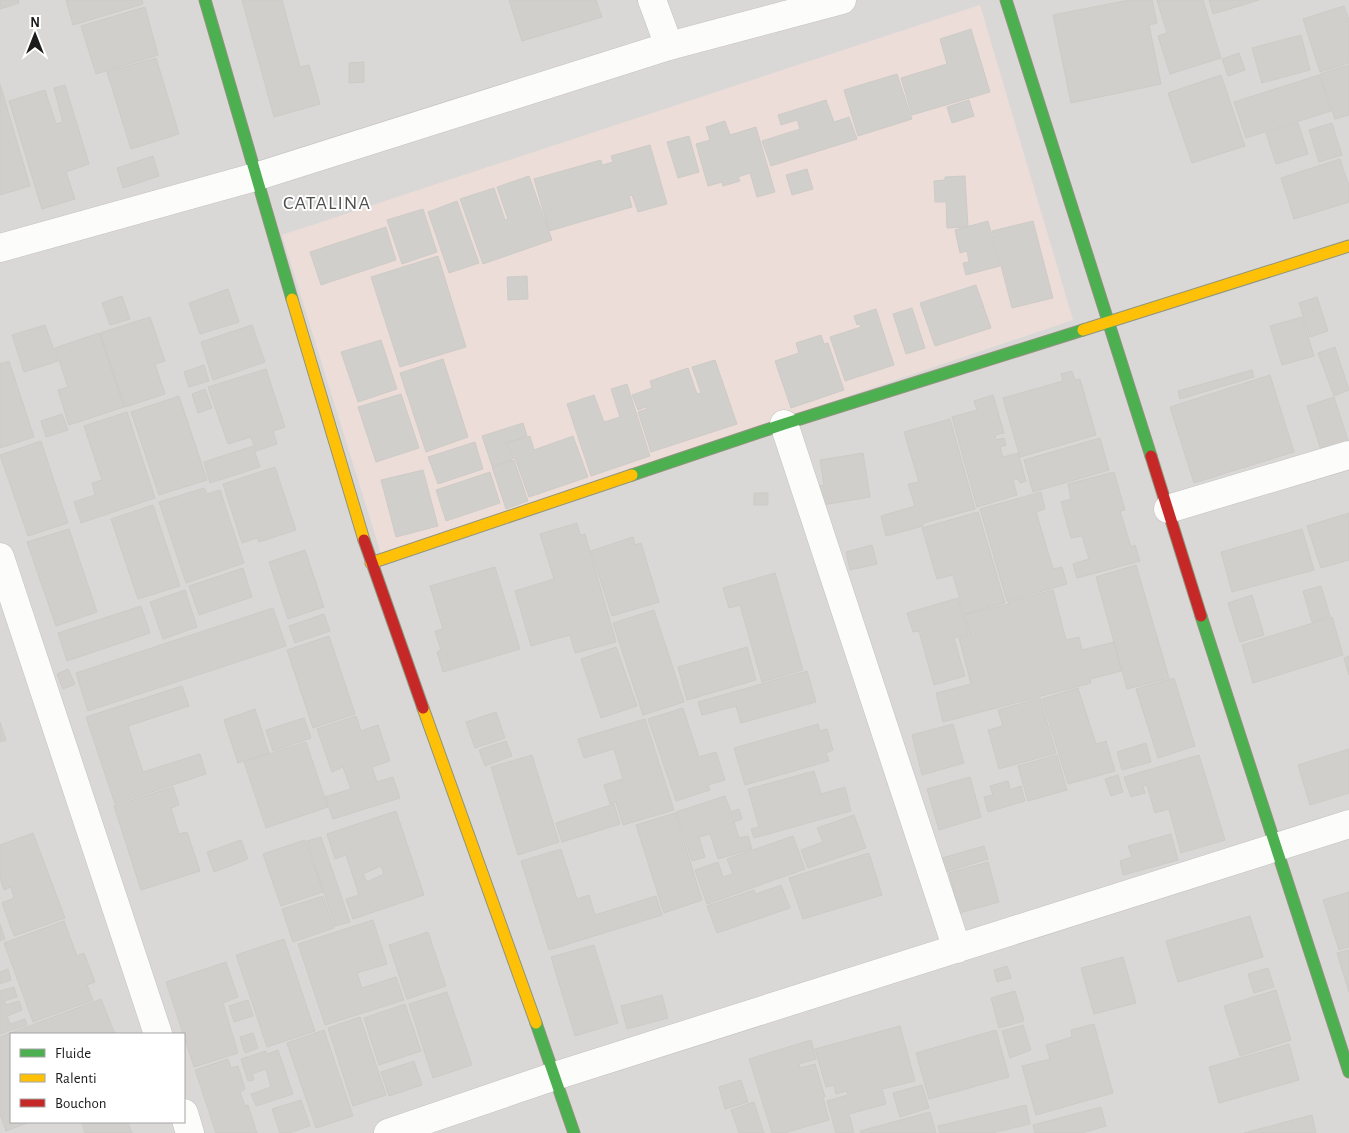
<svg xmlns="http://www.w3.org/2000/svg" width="1349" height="1133" font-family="'Alegreya Sans',sans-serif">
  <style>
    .residential { fill: #d9d8d6; fill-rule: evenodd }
    .commercial { fill: #edddd9 }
    .building { fill: #d1cfcb; stroke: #cdcbc6; fill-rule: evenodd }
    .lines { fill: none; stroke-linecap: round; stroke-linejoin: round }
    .street-casing { stroke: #c3c2c0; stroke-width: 29 }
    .fast-casing { stroke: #90947d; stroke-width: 13 }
    .slow-casing { stroke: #90947d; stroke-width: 13 }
    .jam-casing { stroke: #90947d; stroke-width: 13 }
    .street { stroke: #fcfcfb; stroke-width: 28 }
    .fast { stroke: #4caf50; stroke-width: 11 }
    .slow { stroke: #ffc107; stroke-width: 11 }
    .jam { stroke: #c62828; stroke-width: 11 }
    .labels { text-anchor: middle; stroke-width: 4; stroke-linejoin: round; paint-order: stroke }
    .quarter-label { font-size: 20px; letter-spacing: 1px; fill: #4f4f4f; stroke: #fff }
  </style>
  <rect width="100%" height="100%" fill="#eae9e4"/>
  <path class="residential" d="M0,0H1349V1133H0ZM11,1034H184V1122H11Z"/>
  <path class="commercial" d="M980,5L1073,320L381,554L282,235Z"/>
  <path class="building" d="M0,0H18L19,3L0,9Z
    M66,0H142L143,4L73,25Z
    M242,0H282L300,67L309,65L320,104L274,117Z
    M509,0H596L602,17L522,41Z
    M1129,0H1152L1157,23L1149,25L1161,84L1071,103L1053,15Z
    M1157,0H1203L1221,58L1170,74L1158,36L1167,33Z
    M1209,0H1259L1213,14Z
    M1344,6L1349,20V63L1320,72L1303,19Z
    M145,7L158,55L96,74L81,26Z
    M971,29L990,92L912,115L901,78L947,64L940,39Z
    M1301,35L1310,70L1262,83L1252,48Z
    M1239,53L1245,70L1228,76L1222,59Z
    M156,58L179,134L131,149L107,72Z
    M364,62V82L349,83V63Z
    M1349,65V115L1335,119L1320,74Z
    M897,74L912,119L858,136L844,90Z
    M1221,75L1245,146L1192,163L1168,93Z
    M1319,75L1331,111L1246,138L1234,102Z
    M0,84L30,186L0,195Z
    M65,85L89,164L66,172L75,199L42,209L9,101L45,90L56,124L63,122L54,88Z
    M826,100L834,122L849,117L857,139L771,166L762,141L800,129L797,120L781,125L778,115Z
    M969,100L974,116L952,123L947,107Z
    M725,121L730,135L756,127L775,192L757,197L750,173L738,177L740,181L723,186L722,182L708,186L696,144L710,140L706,127Z
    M1298,123L1308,154L1276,164L1266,133Z
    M1332,123L1342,155L1319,162L1309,130Z
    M689,136L699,172L678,178L667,142Z
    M650,145L667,204L638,212L632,195L629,196L632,207L549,231L534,179L601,160L602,165L613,162L611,156Z
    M153,156L159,176L123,188L117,168Z
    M1340,159L1349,186V202L1294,219L1281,178Z
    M807,169L813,189L792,195L786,175Z
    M529,176L552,240L483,264L460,199L494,188L505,220L508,219L497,187Z
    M965,176L968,227L947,228L946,202H935L934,181L945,180V177Z
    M457,201L479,263L449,273L428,212Z
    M423,209L437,252L402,264L387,220Z
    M988,221L1000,266L966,275L963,263L969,262L967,251L960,253L955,230Z
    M1033,221L1053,298L1012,308L992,231Z
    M386,227L396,260L321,285L310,252Z
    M438,256L466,347L400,367L371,277Z
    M527,276L528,299L508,300L507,277Z
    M976,285L991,328L935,346L920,303Z
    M228,289L239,322L200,334L189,303Z
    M122,296L130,319L110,325L102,303Z
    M1317,297L1328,331L1310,337L1299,303Z
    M912,308L925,348L906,354L893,314Z
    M876,309L894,365L845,381L830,337L861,327L860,324L857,325L854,316Z
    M150,317L165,361L155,364L165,394L125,407L100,333Z
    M1302,317L1314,356L1282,365L1270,326Z
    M45,325L58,361L24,372L12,335Z
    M252,325L265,362L213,380L201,342Z
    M99,333L124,407L69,425L58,390L68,387L55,348Z
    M821,335L824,344L828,343L844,390L791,408L775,361L799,353L796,343Z
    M381,340L397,389L358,402L341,352Z
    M1335,347L1349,390L1334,396L1318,353Z
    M443,359L468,437L426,452L400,373Z
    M715,360L737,424L651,452L638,412L647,409L646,407L638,410L632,395L652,388L650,381L688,368L697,394L701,393L692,367Z
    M9,361L34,437L0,448V364Z
    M204,365L209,381L189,387L184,372Z
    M266,369L285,427L273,431L277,444L256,451L251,437L228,444L208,387Z
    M1252,370L1254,377L1180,399L1178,391Z
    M1072,371L1075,380L1080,379L1096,435L1020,457L1003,398L1063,381L1061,374Z
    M1270,375L1294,452L1194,483L1170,407Z
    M627,384L650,456L591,476L567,404L594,395L604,422L620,417L611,389Z
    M205,389L212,408L198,413L192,394Z
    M401,394L419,448L376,462L358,407Z
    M993,395L1004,433L995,435L996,440L1004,438L1006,445L1000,447L1003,457L1018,453L1026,481L1020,483L1018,479L1013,480L1017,495L977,507L952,417L977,410L974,401Z
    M179,396L207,480L159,495L131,412Z
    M1334,397L1349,443L1322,453L1307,406Z
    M127,412L155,498L81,523L74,502L95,495L92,483L102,480L84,426Z
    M62,414L68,430L46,437L41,421Z
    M950,419L975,509L923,523V526L886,536L881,516L915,506L908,484L919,482L904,432Z
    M523,423L527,436L506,443L512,460L492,466L482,436Z
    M530,436L534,450L573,436L588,477L529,497L515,458L513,459L507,443Z
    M1100,438L1109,470L1033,492L1024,460Z
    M41,441L68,523L28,536L0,455Z
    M475,442L483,469L438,484L428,457Z
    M253,446L260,467L210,483L204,462Z
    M863,453L870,497L822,505L819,486L824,485L820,460Z
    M514,460L528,501L506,509L492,467Z
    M275,467L296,530L259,542L257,538L242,543L223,484Z
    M423,470L438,526L396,537L381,480Z
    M490,472L500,503L446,521L436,490Z
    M1114,472L1125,510L1120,511L1131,547L1135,545L1140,561L1077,578L1073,564L1089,559L1082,536L1071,538L1061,502L1071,499L1068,484Z
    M204,488L207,494L220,490L244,563L186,583L159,502Z
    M1041,492L1045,509L1036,512L1053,569L1062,567L1067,584L1007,601L980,509Z
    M754,493H768V505H754Z
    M153,505L180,586L138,599L111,519Z
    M978,512L1005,603L964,614L953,575L937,579L922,528Z
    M1349,513V560L1321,568L1307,526Z
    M577,523L580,535L585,534L616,642L575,653L570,635L531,646L515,591L554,579L540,534Z
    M69,529L97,612L56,626L27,542Z
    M1302,529L1314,570L1232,592L1221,552Z
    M633,537L635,545L641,543L659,602L612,616L591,551Z
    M872,545L877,564L850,570L846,552Z
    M305,550L324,607L288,619L269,562Z
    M1136,565L1169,678L1127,689L1096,577Z
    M495,567L520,649L443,672L437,652L441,650L435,631L443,629L430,586Z
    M243,568L252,597L199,615L189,586Z
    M775,573L803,670L762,682L740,605L729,608L723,588Z
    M1321,586L1330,616L1312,622L1303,591Z
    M185,590L197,627L163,639L150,602Z
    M1053,590L1066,640L1079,637L1082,650L1114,642L1121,671L1090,679L1091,683L943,722L936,693L971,684L959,638L970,635L964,615L1009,604L1008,602Z
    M1252,595L1264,635L1240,642L1228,603Z
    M958,598L968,634L954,638L965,676L934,685L919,631L913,632L907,613Z
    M141,606L150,633L67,661L58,633Z
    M273,608L286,646L88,711L76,673Z
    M654,610L684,702L643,715L613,623Z
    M324,614L330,631L295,643L289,626Z
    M1332,617L1343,655L1253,683L1242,645Z
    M329,636L355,714L313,728L287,650Z
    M616,647L637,706L601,718L581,659Z
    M747,647L756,680L687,700L678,667Z
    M1349,656V675L1344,658Z
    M68,669L75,684L63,689L57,674Z
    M807,671L816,702L741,723L736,706L702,715L698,702Z
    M1174,678L1195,746L1158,758L1136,689Z
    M182,686L189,706L128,726L143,772L200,754L206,774L115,804L86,717Z
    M1078,688L1096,744L1106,741L1115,771L1068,784L1042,699Z
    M1040,698L1056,753L999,769L988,730L1003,726L998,710Z
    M683,708L699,757L716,752L725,780L708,785L710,790L676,801L648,719Z
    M255,709L269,753L238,763L224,720Z
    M496,712L505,738L475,748L466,722Z
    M356,716L361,731L378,725L390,761L372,767L377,782L393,777L400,798L333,819L325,797L351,789L343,767L332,772L317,729Z
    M304,718L311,738L273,751L266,730Z
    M645,719L674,810L623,825L616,802L610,804L604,785L623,779L614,749L584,758L578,739Z
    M0,722L6,740L0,742Z
    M818,724L820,731L827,729L833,750L826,753L829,761L745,785L734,748Z
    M953,724L964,763L922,775L912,735Z
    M506,741L512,756L485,766L479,750Z
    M306,742L328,807L266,828L244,762Z
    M1146,743L1151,762L1122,770L1117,752Z
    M1349,749V793L1310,805L1298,765Z
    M532,755L559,842L518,855L491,767Z
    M1057,755L1067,790L1028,801L1018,766Z
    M1199,755L1225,840L1181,853L1169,809L1155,813L1147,785L1143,786L1145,793L1131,797L1124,777Z
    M814,771L821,794L845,787L851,811L754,838L751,829L759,827L748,789Z
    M1118,775L1123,792L1111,796L1105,779Z
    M970,777L981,817L939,830L927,789Z
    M1008,781L1010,790L1021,786L1025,801L988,812L984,797L993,795L990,786Z
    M173,787L179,805L171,808L179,834L187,832L200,871L141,890L114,806Z
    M725,796L731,812L739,809L742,819L734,822L739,838L748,836L752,849L718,859L710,834L699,837L705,857L692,861L676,812Z
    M614,804L620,824L562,842L556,823Z
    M396,811L424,895L353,919L346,899L359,895L346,855L335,859L327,834ZM381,866L384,874L367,882L363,874Z
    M675,813L702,900L664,913L636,825Z
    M854,815L866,848L808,868L801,850L823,842L817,828Z
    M33,833L65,918L14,936L2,903L14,898L11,887L4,890L0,878V845Z
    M1171,834L1178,860L1123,875L1120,861L1132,857L1128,846Z
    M793,836L805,869L707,904L695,870L718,862L723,877L733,874L727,859Z
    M321,837L350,922L335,926L307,841Z
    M241,840L248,859L214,872L207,852Z
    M305,840L323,892L281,906L263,854Z
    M984,846L988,859L946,872L942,858Z
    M561,849L577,899L589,895L595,915L656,896L662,915L549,950L521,861Z
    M869,853L882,895L803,919L789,878Z
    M988,862L999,902L959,913L949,873Z
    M781,885L790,908L717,933L707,906L754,890L756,894Z
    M1349,892V947L1339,950L1323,900Z
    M323,896L334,928L293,942L282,909Z
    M1250,916L1263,957L1178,982L1166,941Z
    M373,920L387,964L357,973L362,988L396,977L404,1000L325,1025L298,944Z
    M64,921L77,956L84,953L95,982L87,985L93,1000L33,1022L4,943Z
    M0,924L5,939L0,941Z
    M428,932L446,986L407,999L389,945Z
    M284,939L315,1031L267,1047L236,955Z
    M594,945L618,1023L575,1036L551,957Z
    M1349,950V992L1337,953Z
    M1123,957L1136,1003L1094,1014L1081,968Z
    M226,962L238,997L223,1003L238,1053L194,1067L166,982Z
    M1007,966L1011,978L997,982L994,970Z
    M1268,968L1274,987L1254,993L1248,974Z
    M8,969L11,980L0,984V972Z
    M14,987L17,997L4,1001L6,1005L19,1001L22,1010L7,1016L10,1024L25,1019L27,1025L0,1034V991Z
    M1276,990L1291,1040L1240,1056L1224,1006Z
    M1015,991L1024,1021L999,1028L991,998Z
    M447,992L472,1065L433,1078L409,1004Z
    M662,995L668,1018L627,1029L621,1006Z
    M101,999L115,1034H11V1122H30L6,1131L0,1114V1037Z
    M248,1000L253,1016L234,1022L229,1006Z
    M405,1004L421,1051L379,1065L364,1018Z
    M360,1017L386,1095L353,1106L328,1028Z
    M1094,1024L1113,1093L1036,1115L1022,1066L1050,1059L1046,1045L1072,1037L1071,1030Z
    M1023,1025L1031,1050L1010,1058L1002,1031Z
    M900,1026L915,1081L882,1089L886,1104L849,1114L854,1133H836L827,1101L848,1095L847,1091L836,1094L834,1085L826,1087L815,1049Z
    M324,1030L353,1116L316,1128L287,1043Z
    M996,1030L1009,1077L929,1099L916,1053Z
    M253,1033L258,1048L245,1053L240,1037Z
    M811,1040L816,1059L799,1064L800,1068L815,1064L825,1097H823L829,1120L784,1133H772L749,1059Z
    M1289,1044L1299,1080L1219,1103L1209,1067Z
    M278,1050L293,1094L256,1106L251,1094L271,1087L266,1069L252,1074L254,1080L248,1081L241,1059L266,1051L267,1054Z
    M228,1059L231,1068L238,1066L245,1089L240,1092L245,1106L248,1105L257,1133H216L195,1070Z
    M414,1061L422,1085L389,1096L381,1072Z
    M741,1080L748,1102L725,1109L719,1087Z
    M922,1085L929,1108L900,1117L893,1093Z
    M301,1100L310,1126L289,1133H280L272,1109Z
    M754,1102L764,1133H739L731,1110Z
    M1026,1105L1030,1124L992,1133H940L938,1126Z
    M1101,1107L1106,1126L1082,1133H1035L1033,1125Z
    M930,1112L936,1133H861L860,1131Z
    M1312,1115L1316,1133H1244Z
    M85,1122H128L132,1133H85L82,1123Z"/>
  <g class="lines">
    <g class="street-casing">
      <path id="street" d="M652,0L669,46
        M0,248L255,177L669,46L842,0
        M784,424L957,949
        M1168,509L1349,455
        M0,557L158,1034
        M184,1113L190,1133
        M388,1133L555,1076L1349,824"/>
    </g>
    <g class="fast-casing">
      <path id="fast" d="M205,0L292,299
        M1006,0L1151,456
        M632,475L784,424L1083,330
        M1201,616L1349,1072
        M536,1023L574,1133"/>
    </g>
    <g class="slow-casing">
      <path id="slow" d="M292,299L364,540
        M1083,330L1349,246
        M371,563L632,475
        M423,708L536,1023"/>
    </g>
    <g class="jam-casing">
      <path id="jam" d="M1151,456L1201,616
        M364,540L423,708"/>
    </g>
    <use href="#street" class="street"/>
    <use href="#fast" class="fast"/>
    <use href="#slow" class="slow"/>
    <use href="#jam" class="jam"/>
  </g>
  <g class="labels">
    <g class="quarter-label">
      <text x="327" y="209">CATALINA</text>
    </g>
  </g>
  <rect x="10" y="1033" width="175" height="90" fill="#ffffff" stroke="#a4a4a4"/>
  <rect x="20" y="1049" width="25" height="8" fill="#4caf50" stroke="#a4a4a4"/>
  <text x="55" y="1058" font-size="15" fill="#1c1c1c">Fluide</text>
  <rect x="20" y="1074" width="25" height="8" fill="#ffc107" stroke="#a4a4a4"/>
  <text x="55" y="1083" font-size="15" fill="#1c1c1c">Ralenti</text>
  <rect x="20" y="1099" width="25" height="8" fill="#c62828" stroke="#a4a4a4"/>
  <text x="55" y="1108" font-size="15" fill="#1c1c1c">Bouchon</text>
  <g transform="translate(35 35)" stroke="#ffffff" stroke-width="4" paint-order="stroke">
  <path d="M0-4L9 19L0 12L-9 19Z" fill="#1c1c1c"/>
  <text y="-8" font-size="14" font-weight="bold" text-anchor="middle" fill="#1c1c1c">N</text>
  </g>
</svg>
